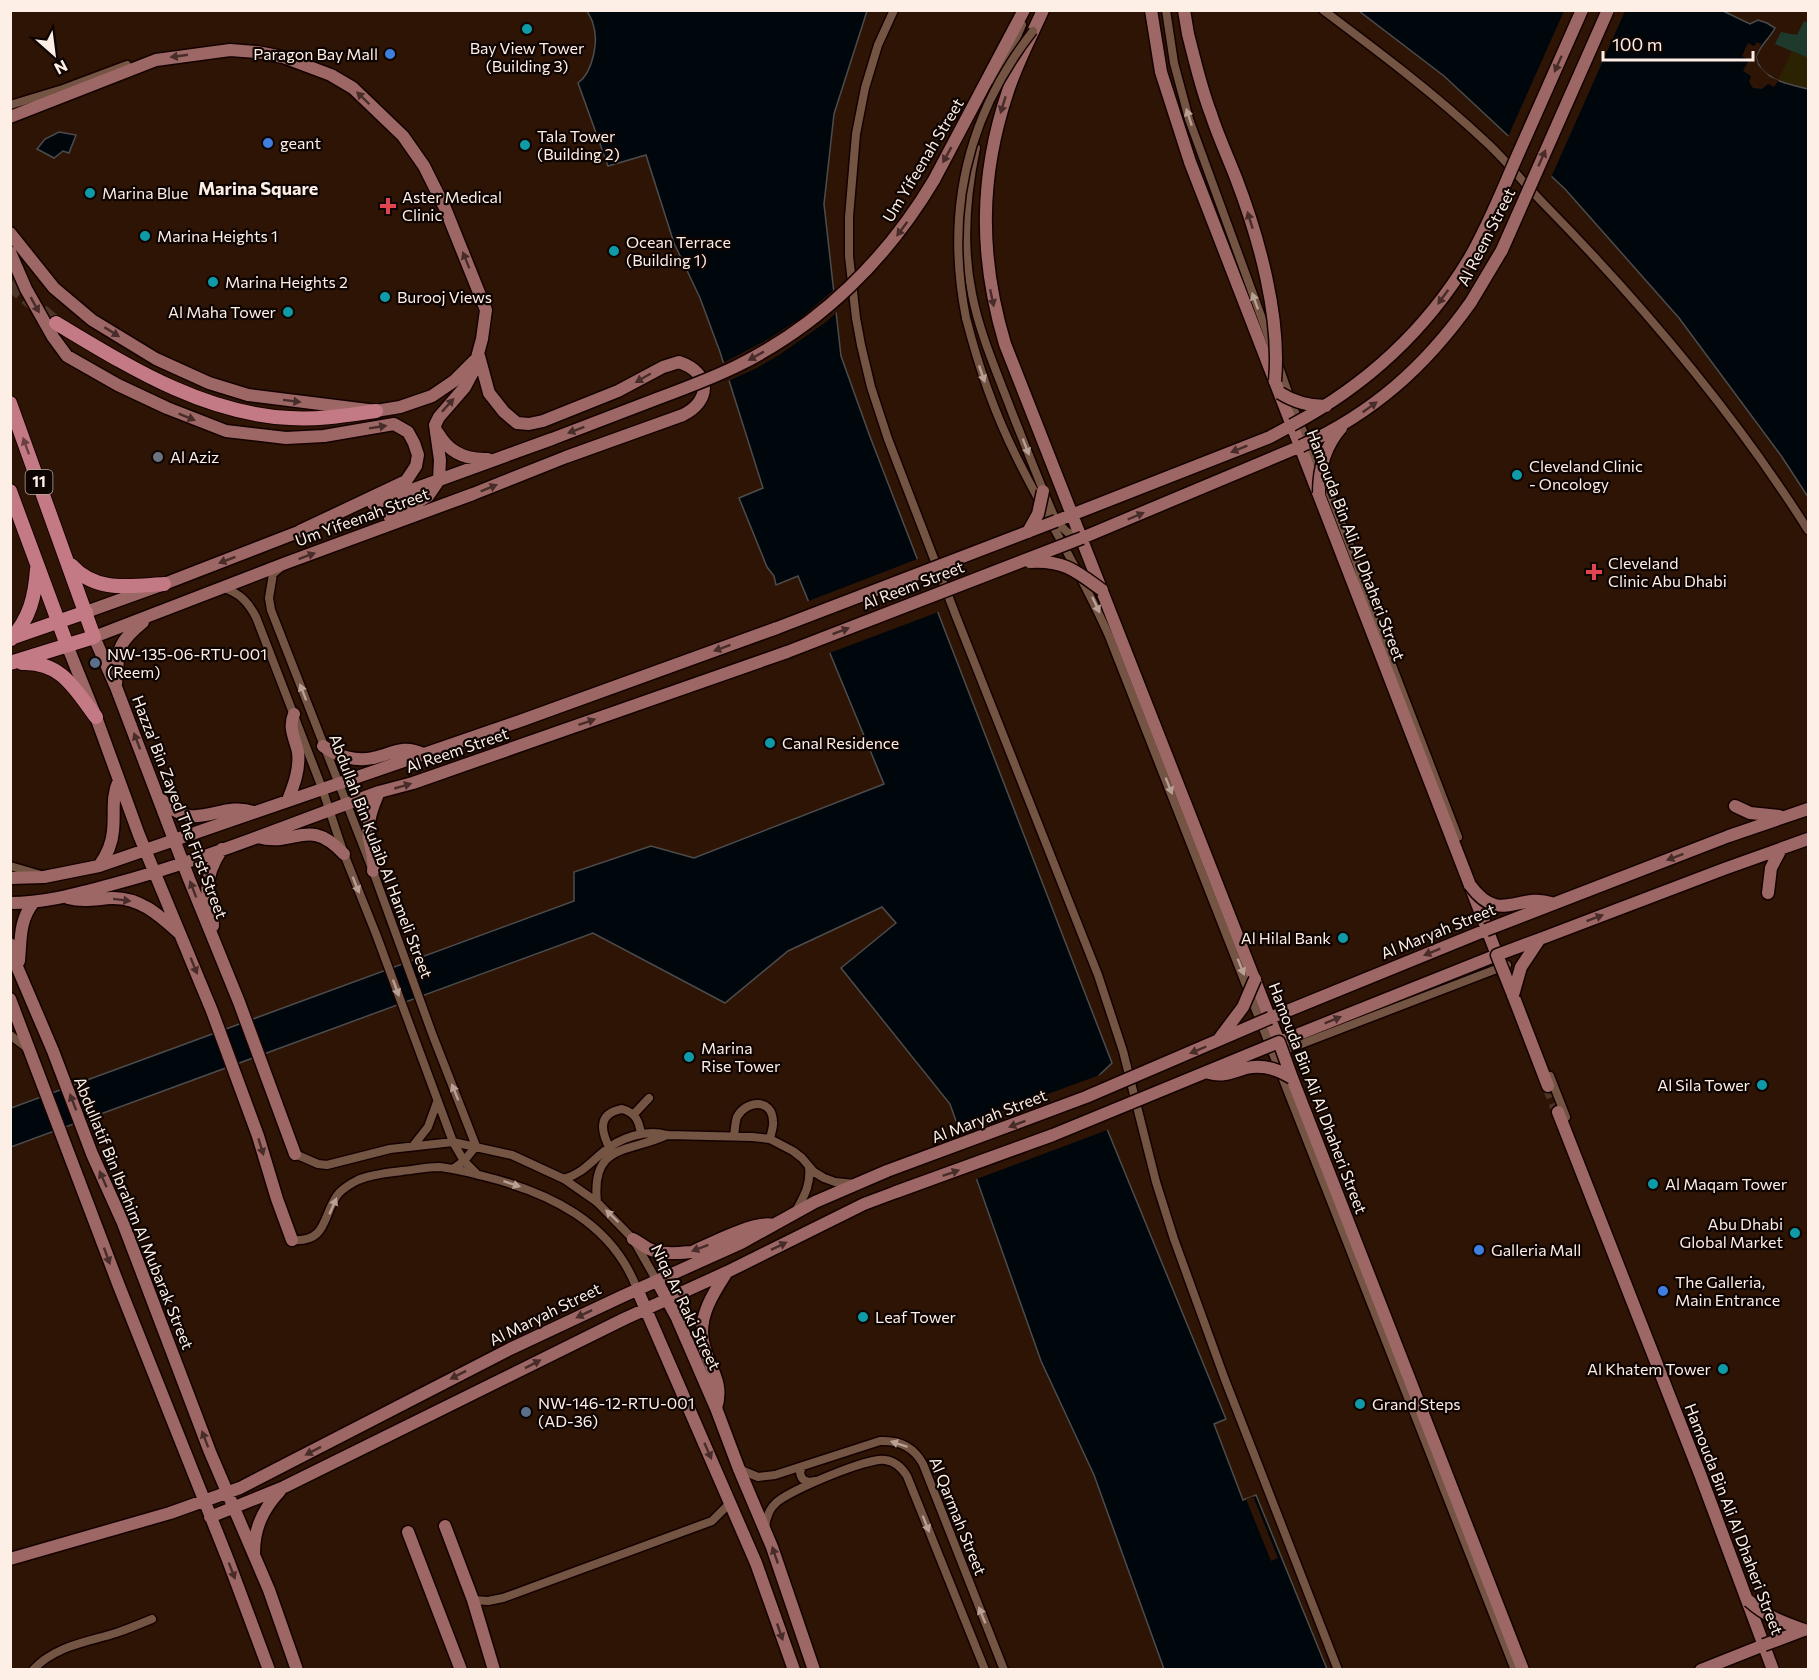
<svg xmlns="http://www.w3.org/2000/svg" width="1819" height="1680" font-family="Commissioner,sans-serif">
  <style>
    .green { fill: #1e3a2c }
    .sand { fill: #2b2202 }
    .water { fill: #00070c; stroke: #4c4c4d; stroke-width: 1.5 }
    .pier { fill: #2e1405 }
    .lines { fill: none; stroke-linecap: round; stroke-linejoin: round }
    .secondary-tunnel { stroke: #4d3527; stroke-width: 12; stroke-dasharray: 12 6; stroke-linecap: butt }
    .primary-tunnel { stroke: #4d3527; stroke-width: 14; stroke-dasharray: 14 7; stroke-linecap: butt }
    .street-casing { stroke: #140100; stroke-width: 11 }
    .secondary-casing { stroke: #140100; stroke-width: 15 }
    .primary-casing { stroke: #140100; stroke-width: 16 }
    .street { stroke: #745443; stroke-width: 8 }
    .secondary { stroke: #9c6764; stroke-width: 12 }
    .primary { stroke: #c47a85; stroke-width: 14 }
    .street-bridge-casing { stroke: #140100; stroke-width: 11; stroke-linecap: butt }
    .secondary-bridge-casing { stroke: #140100; stroke-width: 15; stroke-linecap: butt }
    .street-bridge { stroke: #745443; stroke-width: 8 }
    .secondary-bridge { stroke: #9c6764; stroke-width: 12 }
    .oneway { fill: #472c29 }
    .oneway2 { fill: #b8a194 }
    .oneway3 { fill: #693f43 }
    .culture-dot { fill: #0f9aa8; stroke: #0e0401; stroke-width: 2 }
    .shop-dot { fill: #3f7fe0; stroke: #0e0401; stroke-width: 2 }
    .health-dot { fill: #e0444e; stroke: #0e0401; stroke-width: 2 }
    .worship-dot { fill: #6b7280; stroke: #0e0401; stroke-width: 2 }
    .service-dot { fill: #5c6f8a; stroke: #0e0401; stroke-width: 2 }
    .labels { text-anchor: middle; stroke-width: 4.5; stroke-linejoin: round; paint-order: stroke }
    .shield { fill: #0e0401; stroke: #b5a8a1; stroke-width: 1.5 }
    .shield-label { font-size: 15px; font-weight: bold; fill: #fdeee6 }
    .poi-label { font-size: 16px; fill: #fdeee6; stroke: #0e0401; text-anchor: start }
    .street-label { font-size: 16px; fill: #fdeee6; stroke: #0e0401 }
    .neighbourhood-label { font-size: 18px; font-weight: bold; fill: #fdeee6; stroke: #0e0401 }
  </style>
  <rect width="100%" height="100%" fill="#2e1405"/>
  <path class="green" d="M1804,21L1808,23V58L1775,44L1781,32L1797,35Z"/>
  <path class="sand" d="M1792,51L1808,58V89L1778,80Z"/>
  <path class="water" d="M1721,10L1750,24L1758,20L1767,23L1775,28C1770,38 1760,45 1756,57C1760,80 1789,84 1808,89V497L1782,457L1679,318L1565,189L1444,76L1359,11Z
    M587,11H867L834,114L824,204L841,356L869,434L1112,1063L1089,1085L1226,1419L1214,1424L1243,1500L1256,1495L1327,1669H1164L1094,1475L1041,1361L950,1104L841,968L896,923L882,907L788,951L725,1003L593,933L11,1147V1108L574,901V872L651,846L694,858L884,784L798,576L776,585L774,576L767,567L739,498L763,488L720,352L700,298L674,243L646,155L608,166L578,83C593,72 599,41 593,24C592,19 589,15 587,11Z
    M59,132L76,135L69,153L63,151L54,158L37,149L45,139Z"/>
  <path class="pier" d="M1564,11H1625L1550,180L1507,139Z
    M1757,42L1761,44L1756,57L1758,65L1770,77L1778,80L1780,78L1774,87L1768,84L1762,89L1753,88L1749,82L1751,76L1743,71L1749,60L1742,56L1748,43L1754,46Z
    M836,288L839,310L826,322L779,355L757,368L726,382L721,364L768,339L801,318Z
    M920,558L941,611L827,654L806,602Z
    M1105,1073L1092,1085L1110,1129L974,1180L956,1128Z
    M1253,1496L1278,1558L1271,1561L1246,1499Z"/>
  <g class="lines">
    <path class="secondary-tunnel" d="M1548,1086L1558,1112"/>
    <path class="primary-tunnel" d="M10,284L56,323"/>
    <g class="street-casing">
      <path id="street" d="M894,10L878,45L865,88L856,134L849,217V256L856,318L861,345L871,387L888,439L956,616L1098,975L1123,1051L1156,1182L1174,1239L1224,1377L1338,1670
        M1166,10L1174,63L1189,119L1273,349
        M1323,10C1379,52 1435,94 1486,142C1507,161 1525,185 1545,205C1643,305 1733,411 1808,530
        M996,84L1022,25
        M10,105L63,89L127,65
        M976,148C966,195 962,246 972,294C980,335 998,375 1013,415C1027,450 1041,486 1056,521L1067,532L1082,538
        M966,318C978,365 994,412 1016,456C1046,517 1082,574 1109,636L1515,1670
        M1278,364L1296,415L1329,491L1357,564L1375,621L1458,837
        M281,567L273,574L269,598L271,610L373,871L433,1036L476,1146L464,1161L453,1169
        M223,588C240,593 248,602 256,617L322,788L344,854L376,934L453,1142L464,1161L478,1175
        M10,866L41,875
        M10,1035L27,1048
        M1278,1053L1507,965
        M1550,1076L1566,1117
        M634,1114L649,1098
        M734,1136C735,1130 735,1123 737,1117C746,1100 772,1098 773,1121C774,1126 771,1133 770,1139
        M413,1146L428,1127L437,1102
        M611,1151C602,1134 595,1114 622,1109C636,1113 639,1121 641,1134
        M295,1154L318,1164L327,1165L390,1149L453,1142L512,1155L564,1179L597,1202L633,1239L657,1281
        M564,1179C582,1173 588,1165 602,1153C619,1138 645,1129 667,1135L752,1137L770,1139L793,1151L802,1158L814,1172L824,1178L835,1182L855,1184
        M597,1202C591,1143 628,1153 667,1135
        M796,1211C804,1196 811,1185 809,1167
        M292,1240C329,1243 322,1213 339,1193C344,1188 352,1183 358,1180C371,1174 387,1173 402,1171C414,1170 426,1167 438,1167C453,1168 468,1172 483,1176C548,1192 612,1222 637,1289
        M802,1467L800,1472C801,1481 807,1483 815,1481
        M739,1469L758,1477L775,1475L880,1441C899,1440 914,1447 923,1464L1004,1670
        M765,1528C766,1519 769,1509 776,1503C788,1491 869,1457 885,1460C895,1461 902,1468 907,1476L985,1670
        M473,1600L488,1601L503,1598L712,1521L731,1502
        M33,1670C54,1646 88,1642 116,1633C128,1629 140,1624 152,1619"/>
    </g>
    <g class="secondary-casing">
      <path id="secondary" d="M1043,10C1031,37 1017,63 1008,91C979,177 979,257 1005,344L1279,1042L1497,955L1190,162L1161,72L1151,10
        M1184,10L1188,34
        M10,117L156,60L230,50L257,52L283,57L331,75L353,88L403,136L424,166L445,208L486,310L482,339L473,372L465,387L439,417L435,425L440,460L439,480L428,496L390,518
        M934,180L1024,10
        M10,233L54,288L92,320L156,359L209,383L248,395L376,411L400,407L432,396L454,381L476,359
        M10,252L26,289L53,337L67,356L118,385L167,408L226,431L286,438L324,436L394,424L408,432L414,443L418,455L416,466L406,481L300,531
        M1471,302L1502,250
        M438,433C449,453 466,460 488,459
        M373,504L552,439
        M1056,521L1270,437L1292,425
        M1082,538L1301,446
        M86,612L164,584L306,529
        M67,645L96,717L139,835L212,1011L258,1136L277,1199L292,1240
        M116,684C119,650 115,645 143,622
        M323,746C337,756 356,762 373,758C393,754 402,744 423,754
        M161,799C195,836 219,800 253,812
        M288,800C294,785 300,769 298,752C295,738 288,728 294,714
        M1735,806L1750,813L1779,816
        M1729,836L1808,809
        M258,837C295,848 308,815 344,854
        M99,866C107,855 112,844 113,831C115,812 111,797 119,780
        M373,871C375,859 371,850 369,839C366,823 373,806 379,792
        M10,878L44,877L99,866L520,721L777,628
        M1768,893L1771,868L1781,849
        M68,898C83,902 96,899 111,898C139,897 158,914 178,932
        M10,903C45,903 76,894 110,885C202,861 290,824 379,792L413,783L787,652
        M213,926C213,917 210,909 208,901C205,881 211,865 222,849
        M1540,939L1724,869L1808,839
        M10,944L18,969L53,1051L92,1154L123,1223L210,1452L269,1590L297,1670
        M19,961C21,940 19,921 33,903
        M1513,995L1548,1086
        M10,999L119,1286L228,1560L269,1670
        M1270,1018L1486,930
        M1292,1078L1523,1670
        M1558,1112L1700,1474L1773,1670
        M295,1154L239,1002L189,879L116,687L94,637L286,563L473,494L566,457L683,415C712,400 711,373 679,362L663,367L618,391L543,421L529,424L517,423L504,412L489,393L479,356
        M633,1239C639,1242 643,1246 649,1249C662,1255 679,1253 692,1252C710,1244 756,1220 773,1225
        M657,1281L677,1318L716,1408L739,1469L772,1547L814,1670
        M637,1289L756,1563L794,1670
        M716,1408C725,1381 707,1366 703,1341C698,1316 714,1292 727,1272
        M210,1517L284,1487L624,1319L727,1272L864,1204L896,1192
        M445,1526L473,1600L494,1670
        M408,1532L461,1670
        M254,1553C254,1528 263,1509 280,1491
        M10,1559L170,1513L240,1488L510,1349L623,1296L741,1243L815,1202L887,1171
        M1701,1670L1764,1645"/>
    </g>
    <g class="primary-casing">
      <path id="primary" d="M56,323C128,366 203,414 290,418C319,420 348,415 376,411
        M10,403L94,637L10,663
        M10,491L67,645
        M71,565C96,593 130,586 164,584
        M14,637L86,612
        M11,639C30,618 35,596 37,569
        M22,663C61,661 75,689 96,717"/>
    </g>
    <use href="#street" class="street"/>
    <use href="#secondary" class="secondary"/>
    <use href="#primary" class="primary"/>
    <g class="street-bridge-casing">
      <path id="street-bridge" d="M966,318C945,213 967,116 1033,31"/>
    </g>
    <g class="secondary-bridge-casing">
      <path id="secondary-bridge" d="M1188,34C1195,61 1201,88 1211,114C1218,136 1228,157 1236,178C1259,238 1281,317 1275,381
        M1502,250L1608,10
        M1280,393C1294,402 1309,406 1326,406
        M1292,425C1365,386 1426,330 1469,259C1489,225 1503,188 1519,152C1540,105 1561,58 1582,10
        M552,439C588,425 623,412 659,398C686,388 713,378 739,365C821,324 887,259 934,180
        M1301,446C1373,413 1425,367 1471,302
        M1319,493C1319,469 1325,446 1341,428
        M1028,532L1038,514L1043,491
        M1030,562C1064,560 1076,571 1102,590
        M777,628L1056,521
        M787,652L1082,538
        M1470,885C1500,926 1518,892 1551,903
        M1486,930L1729,836
        M1513,995L1497,955L1540,939
        M1513,995L1521,967L1539,940
        M1219,1039L1243,1007L1255,979
        M1209,1073C1223,1077 1233,1072 1246,1068C1263,1064 1278,1069 1292,1078
        M887,1171L1086,1097L1270,1018
        M896,1192L1053,1135L1279,1042L1292,1078
        M1749,1601C1767,1617 1782,1622 1804,1630
        M1764,1645L1804,1630"/>
    </g>
    <use href="#street-bridge" class="street-bridge"/>
    <use href="#secondary-bridge" class="secondary-bridge"/>
  </g>
  <defs><path id="oneway-solid" d="M-6-.8H1V-3.2L6.5 0L1 3.2V.8H-6Z" transform="scale(1.5)"/></defs>
  <g class="oneway">
    <use href="#oneway-solid" transform="translate(179 56) rotate(172)"/>
    <use href="#oneway-solid" transform="translate(1558 64) rotate(114)"/>
    <use href="#oneway-solid" transform="translate(363 98) rotate(-136)"/>
    <use href="#oneway-solid" transform="translate(1003 105) rotate(107)"/>
    <use href="#oneway-solid" transform="translate(947 155) rotate(119)"/>
    <use href="#oneway-solid" transform="translate(1542 158) rotate(-66)"/>
    <use href="#oneway-solid" transform="translate(1250 220) rotate(-107)"/>
    <use href="#oneway-solid" transform="translate(902 229) rotate(127)"/>
    <use href="#oneway-solid" transform="translate(466 260) rotate(-112)"/>
    <use href="#oneway-solid" transform="translate(1443 297) rotate(126)"/>
    <use href="#oneway-solid" transform="translate(992 298) rotate(78)"/>
    <use href="#oneway-solid" transform="translate(35 305) rotate(61)"/>
    <use href="#oneway-solid" transform="translate(112 332) rotate(32)"/>
    <use href="#oneway-solid" transform="translate(756 356) rotate(151)"/>
    <use href="#oneway-solid" transform="translate(643 378) rotate(150)"/>
    <use href="#oneway-solid" transform="translate(292 401) rotate(7)"/>
    <use href="#oneway-solid" transform="translate(448 405) rotate(-48)"/>
    <use href="#oneway-solid" transform="translate(1370 407) rotate(-36)"/>
    <use href="#oneway-solid" transform="translate(187 417) rotate(22)"/>
    <use href="#oneway-solid" transform="translate(378 427) rotate(-9)"/>
    <use href="#oneway-solid" transform="translate(576 430) rotate(159)"/>
    <use href="#oneway-solid" transform="translate(1239 449) rotate(158)"/>
    <use href="#oneway-solid" transform="translate(489 488) rotate(-22)"/>
    <use href="#oneway-solid" transform="translate(1136 516) rotate(-23)"/>
    <use href="#oneway-solid" transform="translate(307 556) rotate(-20)"/>
    <use href="#oneway-solid" transform="translate(227 560) rotate(159)"/>
    <use href="#oneway-solid" transform="translate(841 631) rotate(-21)"/>
    <use href="#oneway-solid" transform="translate(722 648) rotate(160)"/>
    <use href="#oneway-solid" transform="translate(587 722) rotate(-19)"/>
    <use href="#oneway-solid" transform="translate(137 741) rotate(-111)"/>
    <use href="#oneway-solid" transform="translate(403 786) rotate(-16)"/>
    <use href="#oneway-solid" transform="translate(1675 857) rotate(159)"/>
    <use href="#oneway-solid" transform="translate(193 889) rotate(-111)"/>
    <use href="#oneway-solid" transform="translate(122 900) rotate(7)"/>
    <use href="#oneway-solid" transform="translate(1595 918) rotate(-21)"/>
    <use href="#oneway-solid" transform="translate(1432 952) rotate(158)"/>
    <use href="#oneway-solid" transform="translate(194 966) rotate(68)"/>
    <use href="#oneway-solid" transform="translate(1333 1020) rotate(-22)"/>
    <use href="#oneway-solid" transform="translate(1198 1050) rotate(157)"/>
    <use href="#oneway-solid" transform="translate(73 1102) rotate(-111)"/>
    <use href="#oneway-solid" transform="translate(1017 1124) rotate(159)"/>
    <use href="#oneway-solid" transform="translate(261 1147) rotate(73)"/>
    <use href="#oneway-solid" transform="translate(951 1173) rotate(-19)"/>
    <use href="#oneway-solid" transform="translate(103 1179) rotate(-114)"/>
    <use href="#oneway-solid" transform="translate(779 1246) rotate(-26)"/>
    <use href="#oneway-solid" transform="translate(700 1248) rotate(159)"/>
    <use href="#oneway-solid" transform="translate(107 1256) rotate(70)"/>
    <use href="#oneway-solid" transform="translate(584 1314) rotate(154)"/>
    <use href="#oneway-solid" transform="translate(533 1364) rotate(-27)"/>
    <use href="#oneway-solid" transform="translate(458 1375) rotate(153)"/>
    <use href="#oneway-solid" transform="translate(205 1439) rotate(-111)"/>
    <use href="#oneway-solid" transform="translate(313 1451) rotate(153)"/>
    <use href="#oneway-solid" transform="translate(708 1451) rotate(66)"/>
    <use href="#oneway-solid" transform="translate(775 1555) rotate(-109)"/>
    <use href="#oneway-solid" transform="translate(232 1571) rotate(69)"/>
    <use href="#oneway-solid" transform="translate(780 1632) rotate(71)"/>
  </g>
  <g class="oneway2">
    <use href="#oneway-solid" transform="translate(1189 117) rotate(-108)"/>
    <use href="#oneway-solid" transform="translate(1255 301) rotate(-110)"/>
    <use href="#oneway-solid" transform="translate(982 374) rotate(71)"/>
    <use href="#oneway-solid" transform="translate(1026 447) rotate(69)"/>
    <use href="#oneway-solid" transform="translate(1096 605) rotate(65)"/>
    <use href="#oneway-solid" transform="translate(303 692) rotate(-111)"/>
    <use href="#oneway-solid" transform="translate(1169 786) rotate(68)"/>
    <use href="#oneway-solid" transform="translate(356 885) rotate(68)"/>
    <use href="#oneway-solid" transform="translate(1241 967) rotate(68)"/>
    <use href="#oneway-solid" transform="translate(396 988) rotate(70)"/>
    <use href="#oneway-solid" transform="translate(455 1092) rotate(-112)"/>
    <use href="#oneway-solid" transform="translate(512 1184) rotate(18)"/>
    <use href="#oneway-solid" transform="translate(333 1206) rotate(-66)"/>
    <use href="#oneway-solid" transform="translate(612 1216) rotate(-136)"/>
    <use href="#oneway-solid" transform="translate(899 1444) rotate(-162)"/>
    <use href="#oneway-solid" transform="translate(926 1524) rotate(68)"/>
    <use href="#oneway-solid" transform="translate(982 1615) rotate(-112)"/>
  </g>
  <use class="oneway3" href="#oneway-solid" transform="translate(26 446) rotate(-110)"/>
  <g class="culture-dot">
    <circle cx="527" cy="29" r="6"/>
    <circle cx="525" cy="145" r="6"/>
    <circle cx="90" cy="193" r="6"/>
    <circle cx="145" cy="236" r="6"/>
    <circle cx="614" cy="251" r="6"/>
    <circle cx="213" cy="282" r="6"/>
    <circle cx="385" cy="297" r="6"/>
    <circle cx="288" cy="312" r="6"/>
    <circle cx="1517" cy="475" r="6"/>
    <circle cx="770" cy="743" r="6"/>
    <circle cx="1343" cy="938" r="6"/>
    <circle cx="689" cy="1057" r="6"/>
    <circle cx="1762" cy="1085" r="6"/>
    <circle cx="1653" cy="1184" r="6"/>
    <circle cx="1795" cy="1233" r="6"/>
    <circle cx="863" cy="1317" r="6"/>
    <circle cx="1723" cy="1369" r="6"/>
    <circle cx="1360" cy="1404" r="6"/>
  </g>
  <g class="shop-dot">
    <circle cx="390" cy="54" r="6"/>
    <circle cx="268" cy="143" r="6"/>
    <circle cx="1479" cy="1250" r="6"/>
    <circle cx="1663" cy="1291" r="6"/>
  </g>
  <g class="health-dot">
    <path d="M385 197h6v6h6v6h-6v6h-6v-6h-6v-6h6z"/>
    <path d="M1591 563h6v6h6v6h-6v6h-6v-6h-6v-6h6z"/>
  </g>
  <circle class="worship-dot" cx="158" cy="457" r="6"/>
  <g class="service-dot">
    <circle cx="95" cy="663" r="6"/>
    <circle cx="526" cy="1412" r="6"/>
  </g>
  <g class="labels">
    <rect class="shield" x="25.5" y="470" width="27" height="24" rx="4.5"/>
    <g class="shield-label">
      <text x="39" y="487">11</text>
    </g>
    <g class="poi-label">
      <text x="527" y="54" text-anchor="middle">Bay View Tower<tspan x="527" dy="18">(Building 3)</tspan></text>
      <text x="378" y="60" text-anchor="end">Paragon Bay Mall</text>
      <text x="537" y="142">Tala Tower<tspan x="537" dy="18">(Building 2)</tspan></text>
      <text x="280" y="149">geant</text>
      <text x="102" y="199">Marina Blue</text>
      <text x="402" y="203">Aster Medical<tspan x="402" dy="18">Clinic</tspan></text>
      <text x="157" y="242">Marina Heights 1</text>
      <text x="626" y="248">Ocean Terrace<tspan x="626" dy="18">(Building 1)</tspan></text>
      <text x="225" y="288">Marina Heights 2</text>
      <text x="397" y="303">Burooj Views</text>
      <text x="276" y="318" text-anchor="end">Al Maha Tower</text>
      <text x="170" y="463">Al Aziz</text>
      <text x="1529" y="472">Cleveland Clinic<tspan x="1529" dy="18">- Oncology</tspan></text>
      <text x="1608" y="569">Cleveland<tspan x="1608" dy="18">Clinic Abu Dhabi</tspan></text>
      <text x="107" y="660">NW-135-06-RTU-001<tspan x="107" dy="18">(Reem)</tspan></text>
      <text x="782" y="749">Canal Residence</text>
      <text x="1331" y="944" text-anchor="end">Al Hilal Bank</text>
      <text x="701" y="1054">Marina<tspan x="701" dy="18">Rise Tower</tspan></text>
      <text x="1750" y="1091" text-anchor="end">Al Sila Tower</text>
      <text x="1665" y="1190">Al Maqam Tower</text>
      <text x="1783" y="1230" text-anchor="end">Abu Dhabi<tspan x="1783" dy="18">Global Market</tspan></text>
      <text x="1491" y="1256">Galleria Mall</text>
      <text x="1675" y="1288">The Galleria,<tspan x="1675" dy="18">Main Entrance</tspan></text>
      <text x="875" y="1323">Leaf Tower</text>
      <text x="1711" y="1375" text-anchor="end">Al Khatem Tower</text>
      <text x="538" y="1409">NW-146-12-RTU-001<tspan x="538" dy="18">(AD-36)</tspan></text>
      <text x="1372" y="1410">Grand Steps</text>
    </g>
    <g class="street-label">
      <text transform="translate(923 160) rotate(-59)" y="6">Um Yifeenah Street</text>
      <text transform="translate(1486 237) rotate(-63)" y="6">Al Reem Street</text>
      <text transform="translate(362 517) rotate(-20)" y="6">Um Yifeenah Street</text>
      <text transform="translate(1356 545) rotate(69)" y="6">Hamouda Bin Ali Al Dhaheri Street</text>
      <text transform="translate(913 585) rotate(-21)" y="6">Al Reem Street</text>
      <text transform="translate(457 750) rotate(-19)" y="6">Al Reem Street</text>
      <text transform="translate(180 807) rotate(69)" y="6">Hazza' Bin Zayed The First Street</text>
      <text transform="translate(381 856) rotate(69)" y="6">Abdullah Bin Kulaib Al Hameli Street</text>
      <text transform="translate(1438 931) rotate(-22)" y="6">Al Maryah Street</text>
      <text transform="translate(1318 1098) rotate(69)" y="6">Hamouda Bin Ali Al Dhaheri Street</text>
      <text transform="translate(989 1116) rotate(-21)" y="6">Al Maryah Street</text>
      <text transform="translate(134 1213) rotate(68)" y="6">Abdullatif Bin Ibrahim Al Mubarak Street</text>
      <text transform="translate(686 1307) rotate(64)" y="6">Niqa Ar Raki Street</text>
      <text transform="translate(545 1314) rotate(-26)" y="6">Al Maryah Street</text>
      <text transform="translate(958 1516) rotate(68)" y="6">Al Qarmah Street</text>
      <text transform="translate(1734 1519) rotate(69)" y="6">Hamouda Bin Ali Al Dhaheri Street</text>
    </g>
    <g class="neighbourhood-label">
      <text x="258" y="195">Marina Square</text>
    </g>
  </g>
  <rect width="1819" height="1680" fill="none" stroke="#fdeee6" stroke-width="24"/>
  <g transform="translate(54 54) rotate(152)" stroke="#0e0401" stroke-width="4.5" paint-order="stroke">
  <path d="M0-4.5L10 22L0 15L-10 22Z" fill="#fdeee6"/>
  <text y="-9" font-size="16" font-weight="bold" text-anchor="middle" fill="#fdeee6">N</text>
  </g>
  <path d="M1603 51v9h150v-9" fill="none" stroke="#fdeee6" stroke-width="3"/>
  <text x="1612" y="51" font-size="18" fill="#fdeee6" stroke="#0e0401" stroke-width="4.5" paint-order="stroke">100 m</text>
</svg>
